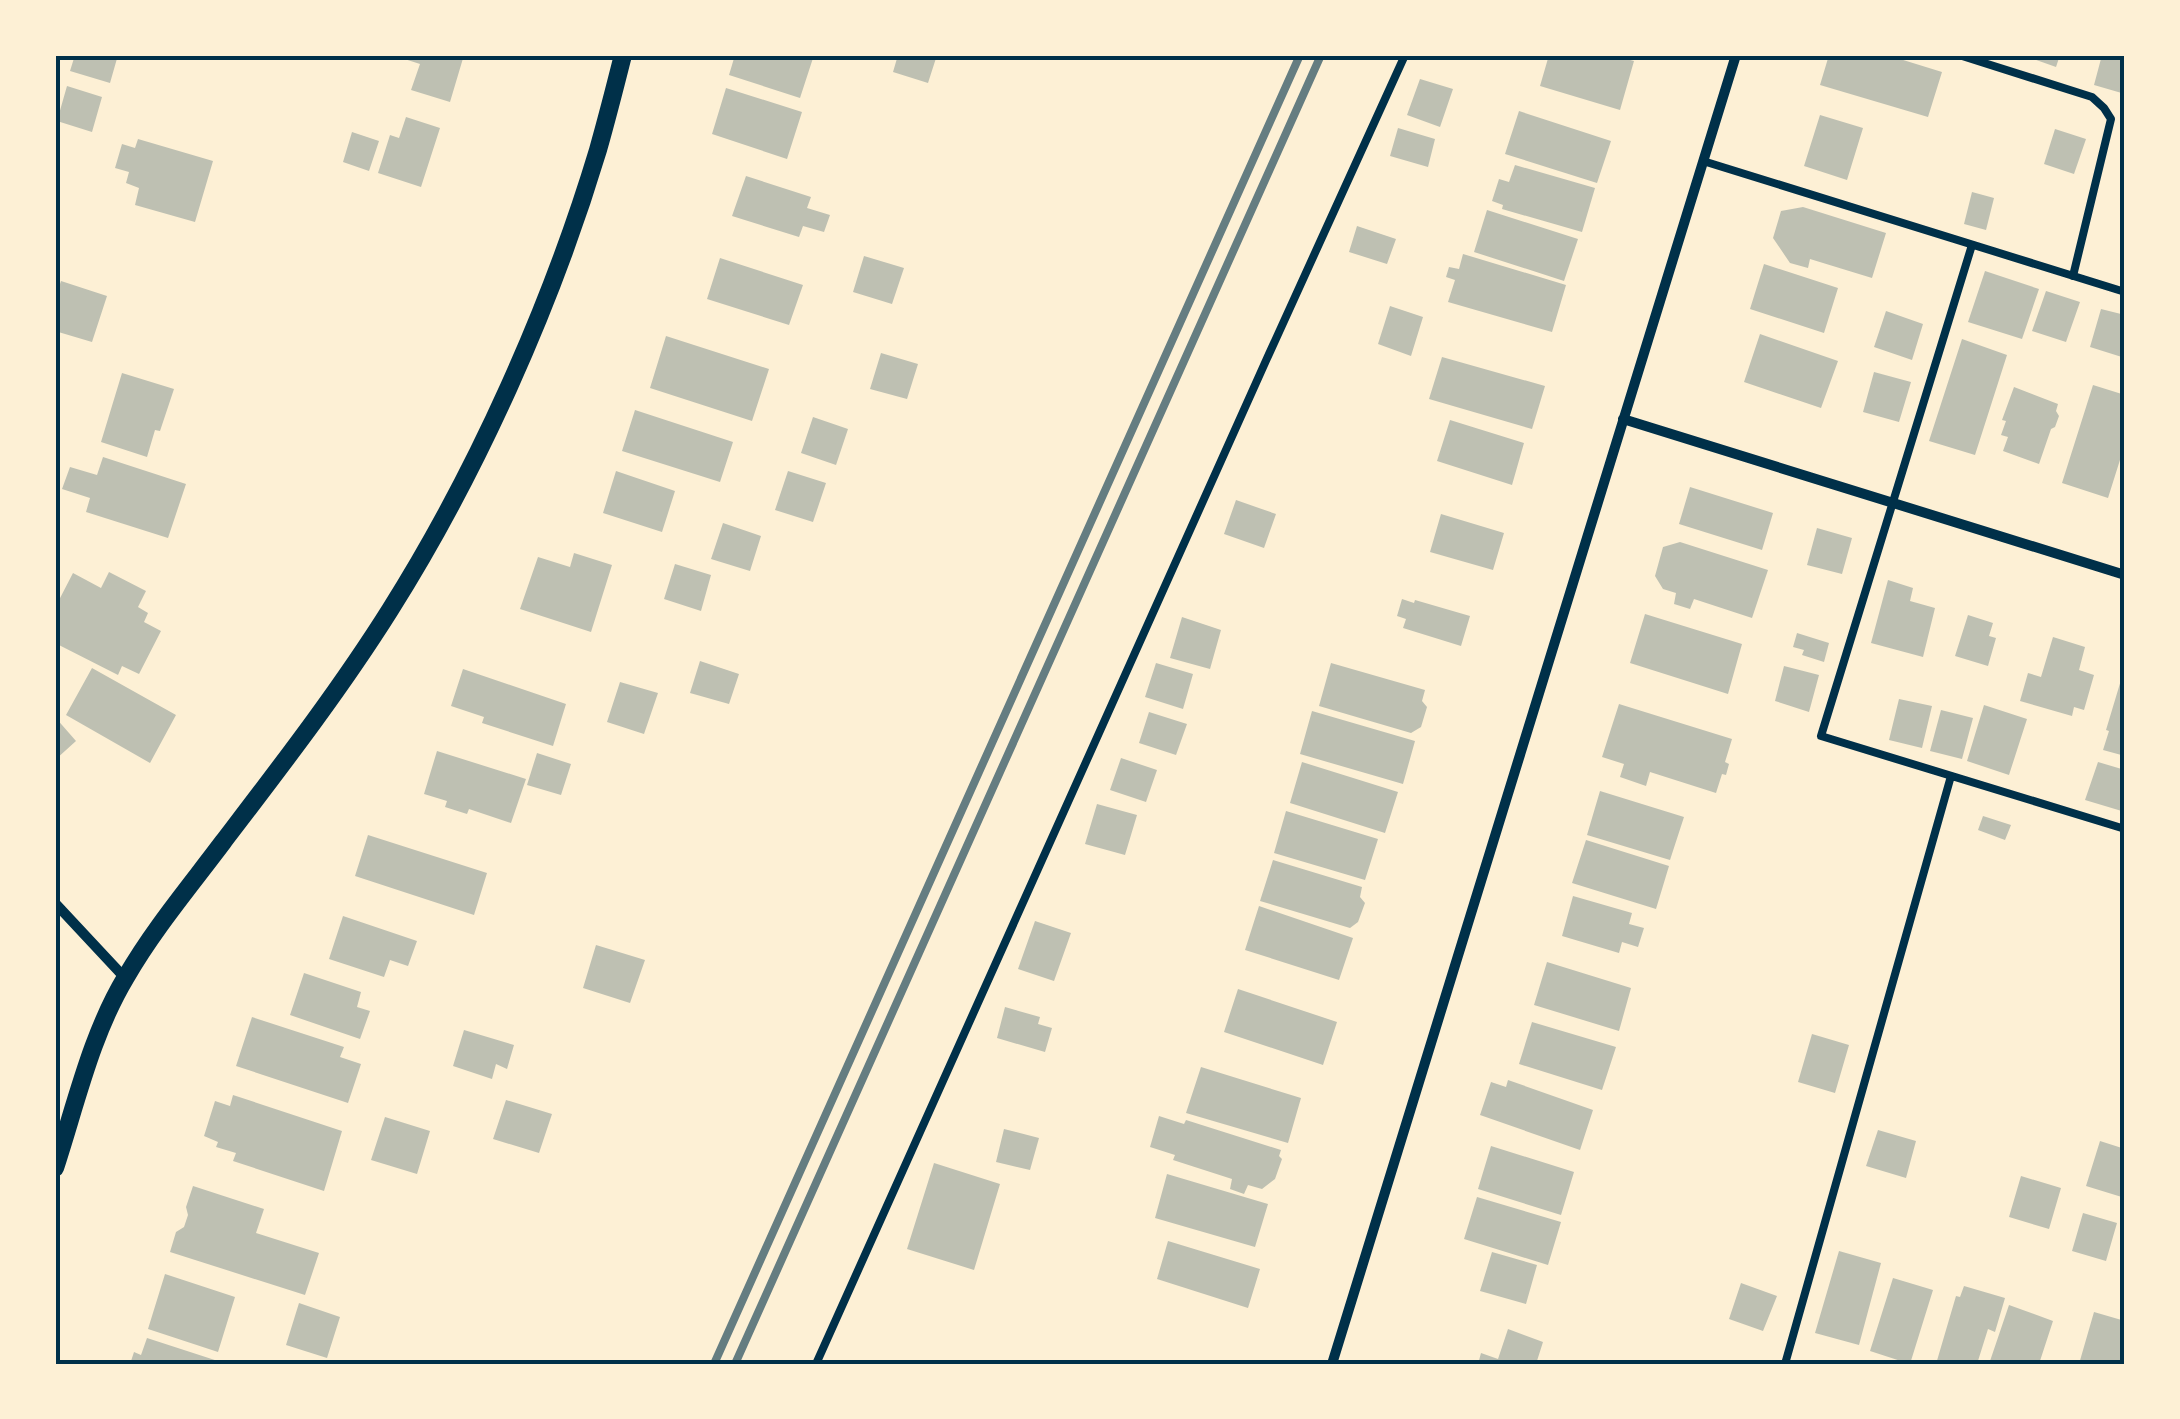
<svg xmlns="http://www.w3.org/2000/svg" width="2180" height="1419" font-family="Arial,sans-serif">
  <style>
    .building { fill: #bec0b2 }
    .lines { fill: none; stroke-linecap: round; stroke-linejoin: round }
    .service { stroke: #003049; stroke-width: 8 }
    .minor { stroke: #003049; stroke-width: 10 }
    .tertiary { stroke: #003049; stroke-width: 18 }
    .rail { stroke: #657d81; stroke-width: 8 }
    .neatline { fill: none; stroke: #003049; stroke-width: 4 }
  </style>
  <rect width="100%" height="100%" fill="#fdf0d5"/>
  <path class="building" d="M75,55H118L110,83L70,71Z
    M392,55H464L450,102L411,90L420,64Z
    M735,55H814L800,98L729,75Z
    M898,55H937L928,83L893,72Z
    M1549,55H1612L1634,61L1620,110L1540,86Z
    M1829,55H1887L1942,72L1928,117L1820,85Z
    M2022,55H2060L2056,67Z
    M2102,55H2125V94L2094,85Z
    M1420,79L1453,89L1440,127L1407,115Z
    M67,86L102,97L92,132L57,121Z
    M726,88L802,112L787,159L712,134Z
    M1519,111L1611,141L1597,183L1505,154Z
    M1820,115L1863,128L1847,180L1804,166Z
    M406,117L440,128L421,187L378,173L390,135L399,138Z
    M1398,128L1435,139L1428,167L1390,156Z
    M2055,129L2086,139L2074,174L2044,164Z
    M352,132L379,141L369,171L343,162Z
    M138,139L213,161L195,222L135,205L139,188L126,183L129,172L115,168L122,144L135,148Z
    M1515,165L1595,188L1582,232L1502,209L1503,205L1492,201L1499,179L1509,182Z
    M746,176L811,197L807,208L830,215L824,232L803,226L799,237L732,216Z
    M1972,192L1994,198L1986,230L1964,224Z
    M1803,207L1886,233L1872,278L1810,259L1808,268L1790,263L1773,238L1781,211Z
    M1487,210L1578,239L1564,281L1474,252Z
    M1357,226L1396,239L1387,264L1349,252Z
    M1463,254L1566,285L1552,332L1448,302L1455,280L1446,277L1449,267L1459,269Z
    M864,256L904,268L892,304L853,292Z
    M720,258L803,285L789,325L707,299Z
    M1764,264L1838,288L1824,333L1750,309Z
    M1985,271L2039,289L2022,339L1968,322Z
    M61,281L107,296L92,342L55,331V299Z
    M2046,291L2080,302L2066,342L2032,331Z
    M1390,306L1423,317L1411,356L1378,344Z
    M2101,309L2125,315V358L2090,347Z
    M1886,311L1923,324L1912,360L1874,347Z
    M1760,334L1838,361L1821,408L1744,382Z
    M666,336L769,369L752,421L650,388Z
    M1962,339L2007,355L1975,455L1929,441Z
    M881,353L918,364L907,399L870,389Z
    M1442,357L1545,386L1532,429L1429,399Z
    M1874,372L1911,382L1899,422L1863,412Z
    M122,373L174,389L160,431L155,430L147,457L101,442Z
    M2093,385L2125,395V444L2108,498L2062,483Z
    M2014,387L2058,404L2056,411L2059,416L2055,427L2051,429L2039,464L2003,451L2008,437L2001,435L2006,421L2002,420Z
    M635,410L733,442L720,482L622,451Z
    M813,417L848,429L836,465L801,453Z
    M1450,420L1524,443L1512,485L1437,461Z
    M103,457L186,484L168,538L86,512L90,498L62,489L70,467L97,475Z
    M616,471L675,491L662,532L603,513Z
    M788,471L826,483L813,522L775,510Z
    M1690,487L1773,513L1762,550L1679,524Z
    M1236,500L1276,514L1264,548L1224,534Z
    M1441,514L1504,533L1493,570L1430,552Z
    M723,523L761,536L750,571L711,559Z
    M1817,528L1852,538L1842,574L1807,565Z
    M1680,542L1768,570L1752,618L1694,599L1690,609L1674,604L1676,593L1663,589L1655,576L1663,547Z
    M574,553L612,565L591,632L520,609L538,557L570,567Z
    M675,564L711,575L701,611L664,599Z
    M109,572L146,591L138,607L148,613L144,622L161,631L139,674L122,666L118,675L55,643V600L58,602L73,573L101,588Z
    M1888,580L1913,588L1910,601L1935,608L1923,657L1871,643Z
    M1402,599L1414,603L1415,600L1470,616L1461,646L1403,628L1406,619L1397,616Z
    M1645,614L1742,644L1728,694L1630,663Z
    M1968,615L1993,623L1989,636L1996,638L1988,666L1955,656Z
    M1182,617L1221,630L1210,669L1170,658Z
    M1797,633L1829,643L1824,662L1802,655L1804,650L1793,647Z
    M2053,637L2085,647L2079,670L2094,675L2084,710L2074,707L2072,716L2020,701L2028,673L2041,677Z
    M700,661L739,674L729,704L690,693Z
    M1156,663L1193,674L1183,709L1145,697Z
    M1331,663L1425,690L1422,701L1427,707L1421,727L1411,733L1319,706Z
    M1784,666L1819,675L1809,712L1775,701Z
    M92,668L176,715L150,763L66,715Z
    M463,669L566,704L553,746L482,723L484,717L451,706Z
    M2124,670H2125V756L2103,750L2109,731L2106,730Z
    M620,682L658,693L644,734L607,722Z
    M1899,699L1932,706L1922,748L1889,740Z
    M1619,704L1732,739L1725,762L1729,764L1726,775L1722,774L1716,793L1650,772L1646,786L1620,777L1624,764L1602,757Z
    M1984,705L2027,719L2009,775L1967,761Z
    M1941,710L1973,718L1962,759L1930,751Z
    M1312,711L1415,741L1403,784L1300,754Z
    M1149,712L1187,724L1176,755L1139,743Z
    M55,717L76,741L55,760Z
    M437,751L526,779L511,823L469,809L467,814L445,807L447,801L424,794Z
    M537,753L571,764L561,795L527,785Z
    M1121,758L1157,770L1146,802L1110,790Z
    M1302,762L1398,792L1385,833L1290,803Z
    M2098,762L2125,770V812L2085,800Z
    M1600,791L1684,817L1670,860L1587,835Z
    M1097,804L1137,815L1125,855L1085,844Z
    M1286,811L1378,839L1365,880L1274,853Z
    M1983,816L2011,825L2005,840L1978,830Z
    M368,835L487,873L474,915L355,876Z
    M1586,840L1669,866L1656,909L1572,883Z
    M1273,860L1362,887L1360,897L1365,903L1358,922L1350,928L1260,901Z
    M1573,896L1632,913L1629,924L1644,928L1638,947L1622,942L1619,953L1562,936Z
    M1259,906L1353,938L1339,980L1245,950Z
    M343,916L417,941L408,966L390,960L384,977L329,959Z
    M1035,921L1071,933L1054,981L1018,969Z
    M596,945L645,960L630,1003L583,988Z
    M1547,962L1631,988L1619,1031L1534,1005Z
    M304,973L361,992L357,1007L370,1011L360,1039L290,1015Z
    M1238,989L1337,1022L1323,1065L1224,1032Z
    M1005,1007L1040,1017L1038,1024L1052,1028L1045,1052L997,1038Z
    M252,1017L344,1047L340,1057L361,1064L348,1103L236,1066Z
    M1532,1022L1616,1047L1602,1090L1519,1064Z
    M464,1030L514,1045L507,1069L496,1064L492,1079L453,1066Z
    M1812,1034L1849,1045L1835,1093L1798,1082Z
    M1201,1067L1301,1098L1288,1143L1186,1113Z
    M1508,1080L1593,1110L1580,1150L1480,1115L1491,1082L1506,1087Z
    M233,1095L342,1131L324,1191L233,1161L236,1153L216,1147L218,1142L204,1136L215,1101L230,1106Z
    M506,1100L552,1114L539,1153L493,1139Z
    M1159,1116L1184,1124L1186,1120L1281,1150L1279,1156L1282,1159L1275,1179L1262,1189L1248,1185L1244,1194L1230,1189L1232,1179L1173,1160L1175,1155L1150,1147Z
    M385,1117L430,1131L417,1174L371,1160Z
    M1004,1129L1039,1138L1030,1170L996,1162Z
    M1878,1130L1916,1141L1906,1178L1866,1166Z
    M2100,1141L2125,1149V1198L2086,1186Z
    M1491,1146L1574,1172L1561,1215L1478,1189Z
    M934,1163L1000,1184L974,1270L907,1249Z
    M1167,1174L1268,1204L1255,1247L1155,1218Z
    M2021,1176L2061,1188L2049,1229L2009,1217Z
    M193,1186L264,1209L256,1233L319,1253L305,1295L170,1252L176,1232L184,1227L188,1215L186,1207Z
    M1477,1197L1561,1222L1548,1265L1464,1239Z
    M2083,1213L2117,1223L2106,1261L2072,1251Z
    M1168,1241L1260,1269L1248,1308L1157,1279Z
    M1839,1251L1881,1263L1859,1345L1815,1333Z
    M1492,1252L1537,1265L1526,1304L1480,1291Z
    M165,1274L235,1297L218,1352L148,1329Z
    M1893,1278L1933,1290L1910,1364L1870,1351Z
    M1741,1283L1777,1296L1763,1331L1729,1319Z
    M1964,1286L2005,1298L1995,1332L1988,1329L1977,1364H1936L1956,1296L1960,1297Z
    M299,1303L340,1317L327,1358L286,1345Z
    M2009,1305L2053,1321L2039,1364H1989Z
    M2094,1312L2125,1321V1353L2121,1364H2079Z
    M1508,1329L1543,1342L1536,1364H1478L1481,1353L1498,1359Z
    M147,1338L224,1363L223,1364H130L134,1352L141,1355Z"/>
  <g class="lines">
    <path class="service" d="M1959,55L2092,97L2104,108L2111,119L2073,276
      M1703,161L2125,292
      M1972,245L1821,736L2125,829
      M816,1364L1269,354L1405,55
      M1785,1364L1951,776"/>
    <path class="minor" d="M1623,419L2125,575
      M55,903L125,978
      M1332,1364L1736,55"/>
    <path class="tertiary" d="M55,1168C76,1104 91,1035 126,977C153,930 190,886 223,842C281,766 339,691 390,610C477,472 551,306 598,150C607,118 615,87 623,55"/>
    <path class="rail" d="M714,1364L1300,55
      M735,1364L1321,55"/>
  </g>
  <rect width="2180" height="1419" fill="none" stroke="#fdf0d5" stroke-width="115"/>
  <rect x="58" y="58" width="2064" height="1304" class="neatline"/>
</svg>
